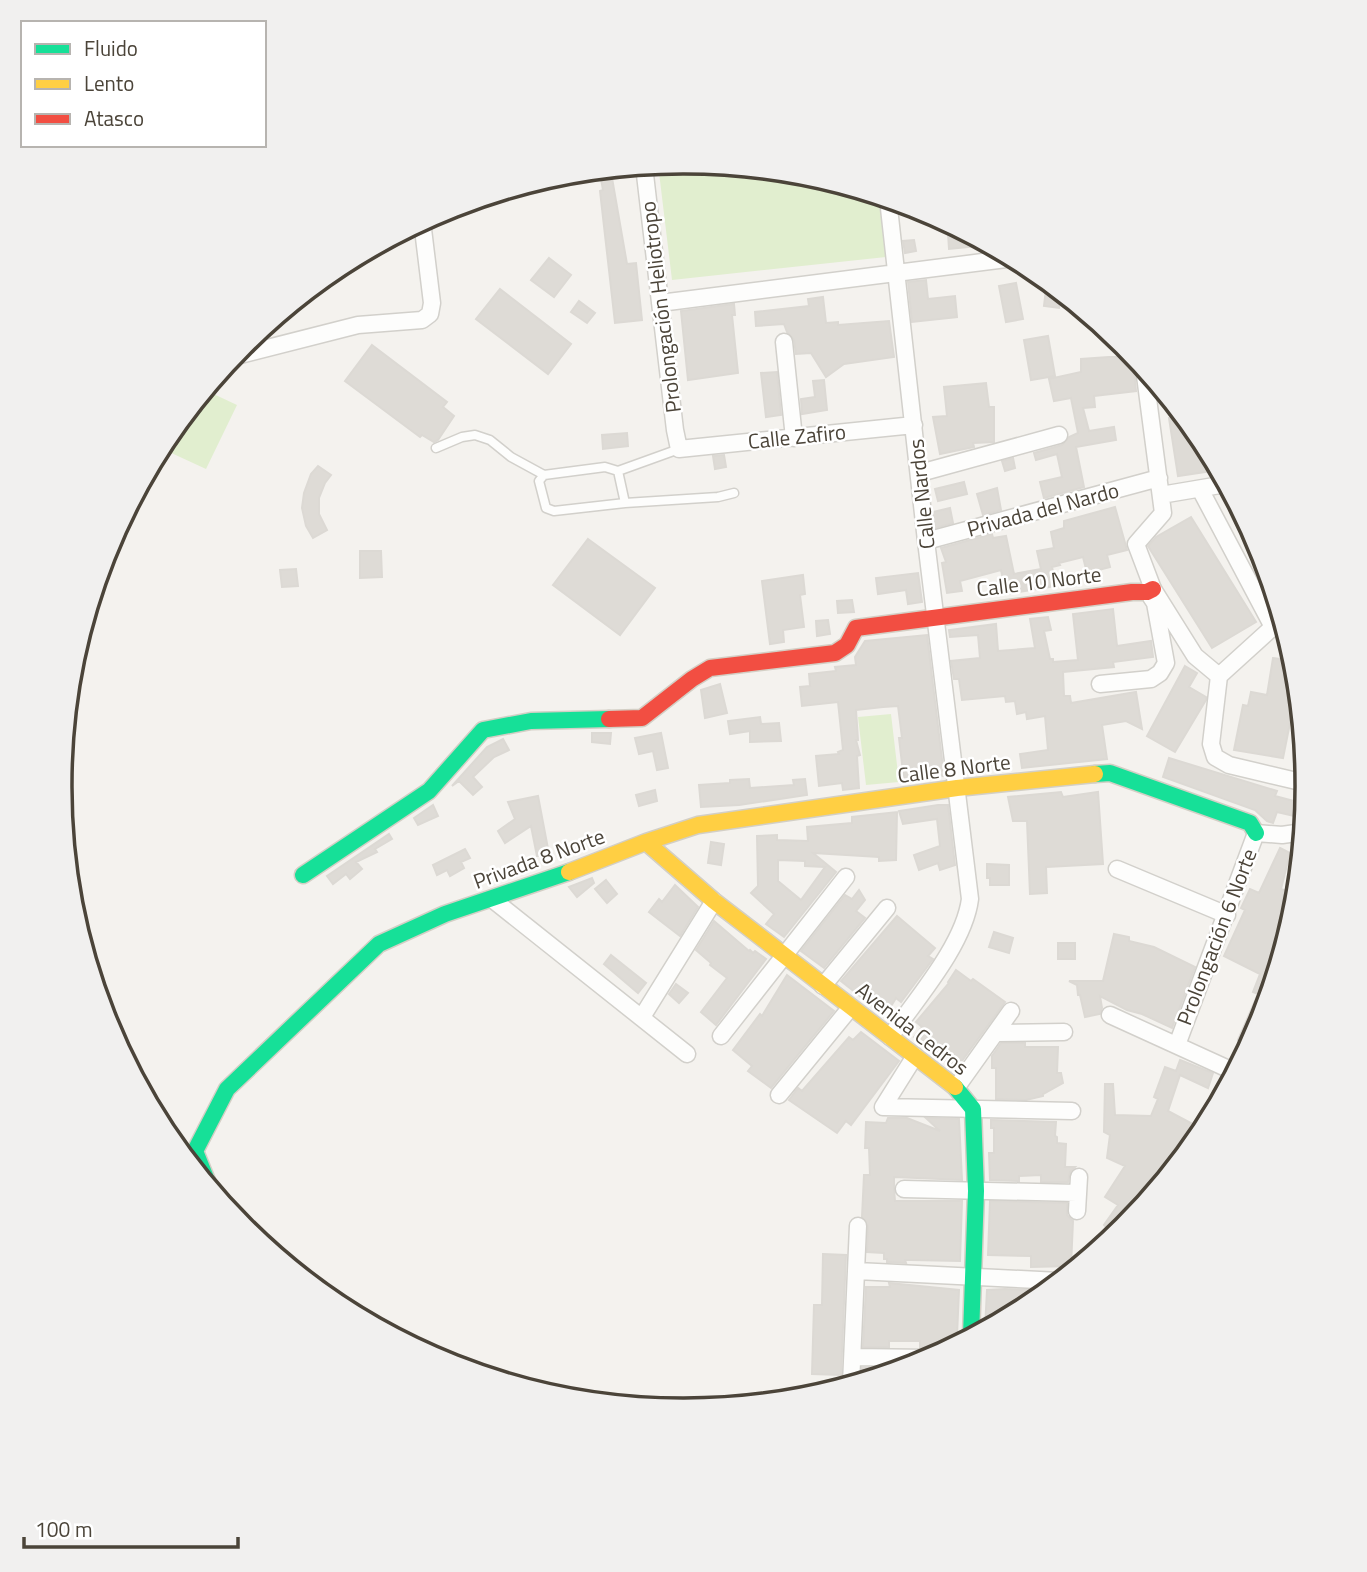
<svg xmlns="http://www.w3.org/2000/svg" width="1367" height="1572" font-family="'Titillium Web',sans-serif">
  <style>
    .green { fill: #e1eecf }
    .building { fill: #dedbd6; stroke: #dcd9d4; stroke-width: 2; fill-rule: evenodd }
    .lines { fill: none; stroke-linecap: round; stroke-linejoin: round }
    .lane-casing { stroke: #d2d0cb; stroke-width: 11 }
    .street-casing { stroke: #d2d0cb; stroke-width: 19 }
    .fast-casing { stroke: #d3cfc5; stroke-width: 19 }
    .slow-casing { stroke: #d3cfc5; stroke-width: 19 }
    .jam-casing { stroke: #d3cfc5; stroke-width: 19 }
    .lane { stroke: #fdfdfc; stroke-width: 8 }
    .street { stroke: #fdfdfc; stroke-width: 16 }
    .fast { stroke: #16e098; stroke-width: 16 }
    .slow { stroke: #ffcf43; stroke-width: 16 }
    .jam { stroke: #f24e42; stroke-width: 16 }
    .labels { text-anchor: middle; stroke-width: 5; stroke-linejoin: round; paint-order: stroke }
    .street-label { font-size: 21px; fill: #4b4439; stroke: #fff }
    .rim { fill: none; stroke: #4b4439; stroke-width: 3.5 }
  </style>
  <rect width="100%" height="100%" fill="#f4f2ee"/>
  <path class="green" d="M684,162L806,174L879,196L886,257L672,280L658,164Z
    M205,390L237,405L206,469L167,451L183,417Z
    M891,714L899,782L866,785L858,717Z"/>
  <path class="building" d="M612,178L627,264L636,263L642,320L615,323L600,191L603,190L601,179Z
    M963,231L971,236L988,245L949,249L948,233Z
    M914,240L916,251L905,253L903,241Z
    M549,258L571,275L554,297L531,280Z
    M926,280L928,299L955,296L957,317L912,322L908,282Z
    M1047,281L1061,292L1059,308L1044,306Z
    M1016,283L1023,319L1006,322L999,286Z
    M500,289L571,344L548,374L476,319Z
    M823,297L826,323L838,322V325L889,321L894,357L844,364L826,377L811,353L796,354L794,340L787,332L784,324L756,326L755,312L809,306L808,299Z
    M579,301L595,313L587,323L571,312Z
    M734,304L735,315H732L738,373L688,380L681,311Z
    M1048,336L1055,376L1031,380L1024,340Z
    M372,345L447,402L443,407L454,416L438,440L434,442L422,435L420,437L345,381Z
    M1109,357H1133L1136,391L1094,396L1095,407L1083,408L1089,431L1114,427L1116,440L1076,447L1084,487L1044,498L1040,482L1062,477L1057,454L1036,460L1034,453L1062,445L1069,437L1078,433L1071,398L1054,401L1049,379L1081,372V359Z
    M777,372L781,415L766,417L761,373Z
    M824,380L827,410L802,414L801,399L815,397L813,381Z
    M986,383L989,407H994V442L973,443L974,447L940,454L933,417L947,416L944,387Z
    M1183,415L1203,440L1219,470L1178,476L1169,418Z
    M627,433L628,446L603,449L602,435Z
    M724,455L726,467L715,469L713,456Z
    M1013,458L1015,468L1005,471L1002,461Z
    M318,466L331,475L325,483L319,498V514L327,530L313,538L306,526L302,508L304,493L311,474Z
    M964,482L967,494L938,501L935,489Z
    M997,488L1001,510L983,515L977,494Z
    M1115,507L1127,550L1107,555L1110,567L1087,573L1083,557L1059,563L1060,565L1052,567L1056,586L1006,594L1001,570L960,581L962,591L947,593L942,563L946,562L941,548L992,534L993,538L1006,536L1014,574L1041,569L1037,551L1054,548L1051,532L1064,528V521Z
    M950,508L953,523L935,528L933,512Z
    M1191,517L1256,622L1212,648L1148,546L1156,537Z
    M588,539L655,588L620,635L553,585Z
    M360,551H381L382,577L360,578Z
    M296,569L298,586L282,587L280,570Z
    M918,573L922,602L908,604L906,590L878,594L876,578Z
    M803,575L805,594L800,595L804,627L783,630L784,642L770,644L762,581Z
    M852,600L854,612L838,613L837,601Z
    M1113,609L1117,646L1151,641L1153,657L1113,662L1114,667L1063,672L1064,696H1070L1071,703L1136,692L1142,729L1126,721L1102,725L1107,759L1022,768L1020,754L1048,750L1045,716L1027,719L1026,712L1017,714L1015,701L1006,702L1005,696L962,700L959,679H954L951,661L980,658L978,635L950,637L949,630L996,624L998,651L1035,648L1030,619L1048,617L1051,630L1044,631L1050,659H1053V662L1078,660L1073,614Z
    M828,620L830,634L817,636L816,621Z
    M927,635L944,776L904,781L899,738H902L898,706L883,707L856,710L858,740H856L860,755L857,756L859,788L843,790L842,783L819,786L816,756L839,754L838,752L843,750L838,702L802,706L800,687L810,686L809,674L836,671L835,667L856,665L855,657L865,641Z
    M1273,658L1288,660L1287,666L1293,667L1288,697H1290L1289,702L1294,703L1283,758L1234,750L1243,705L1248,706L1251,692L1267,695Z
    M1185,666L1197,673L1189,687L1206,697V700L1175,752L1147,736Z
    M720,684L727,713L705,718L701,690Z
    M760,717L761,724L779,723L781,741L750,742V731L730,734L728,721Z
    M592,733H611L610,744L592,742Z
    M661,733L668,768L657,770L653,751L639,754L635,738Z
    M503,739L509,750L494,757L473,777L482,787L473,795L459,781L452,786L487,747Z
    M1169,758L1277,791L1275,796L1294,801V816L1277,812L1273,823L1267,821L1255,810L1163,777Z
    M749,779L750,788L794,785L793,780L805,779L807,795L739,805L701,807L699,785L730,783V780Z
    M655,790L657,801L639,806L636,795Z
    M1061,792L1063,797L1098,792L1103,864L1046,867L1047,893L1030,894L1027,821H1013L1008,797Z
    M538,796L549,854L537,856L531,826L505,843L498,831L515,819L508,802Z
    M433,805L438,816L418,825L414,818Z
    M938,805H948L955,865L940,870L938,863L919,870L914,855L940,846L937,819L903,824L899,811Z
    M897,812L896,860L879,861V857L813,853L836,872L784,937L766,924L774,914L751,893L758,886L757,836L777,835V840L808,841L807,827L852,823V817ZM778,860L805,861V866L825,867L801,900L778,881Z
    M389,834L392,839L375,849L377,852L356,862L362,869L350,879L346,874L333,884L327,876Z
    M711,842L724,844L721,865L708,863Z
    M1280,848L1290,853L1281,889L1297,895L1295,908L1260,1025L1249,1045L1238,1040L1258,994L1253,992L1260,974L1224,956L1245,910L1241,908L1250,889L1259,893Z
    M465,849L470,858L461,862L464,868L450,876L447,870L437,875L433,865Z
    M987,864L1009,865V885H990V878H987Z
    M592,878L594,883L577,897L569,887Z
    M606,880L617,894L607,903L595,889Z
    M675,885L698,907L680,936L649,912L659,899L662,902Z
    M859,890L865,900L856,911L865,918L824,968L801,951L845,895L852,899Z
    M897,916L935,948L928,956L933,959L901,1002L896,998L890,1008L878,1001L874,1007L841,981Z
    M714,921L749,951L750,950L753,953L755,951L766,959L716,1025L701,1012L727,978L710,965L711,963L696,950Z
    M994,932L1013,938L1009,953L989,947Z
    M1114,934L1129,937V941L1154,947L1195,967L1172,1028L1142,1014L1127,1010L1100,996L1102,1008L1100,1014L1085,1017L1080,995H1078L1077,985L1069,981H1103Z
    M1058,943H1075V959H1058Z
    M611,955L646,983L638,993L604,964Z
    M956,970L971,981L973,979L1005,1002L956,1069L914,1037L922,1027L916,1022L949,983L948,982Z
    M787,975L834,1011L771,1088L748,1071L752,1066L733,1050L760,1014L762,1016Z
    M676,984L688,993L679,1003L669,994Z
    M861,1032L899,1061L851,1125L846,1121L837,1133L789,1100L798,1088L802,1091L849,1037L853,1040Z
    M1001,1043H1025V1047H1058L1057,1073H1061L1063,1083L1043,1094V1096L1026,1100L996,1099V1068H992V1056Z
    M1180,1060L1213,1073L1208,1088L1180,1075L1168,1111L1202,1129L1196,1141L1158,1186L1153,1184L1131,1220L1129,1218L1118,1232L1093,1253L1090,1249L1107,1228L1104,1225L1118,1205L1105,1197L1125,1166L1107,1158L1110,1135L1104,1132L1105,1084H1113L1115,1115L1151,1116L1158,1099L1154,1097L1165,1067L1176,1071Z
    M888,1118H907L940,1131L926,1118L959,1119L962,1180L894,1177V1189L895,1201H962L960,1261L911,1260H905L906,1263L887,1262V1259H884V1253L867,1252L868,1226L862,1217L864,1175H870L869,1148H865L866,1122L886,1123Z
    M991,1120L1056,1122L1055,1136L1057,1137V1143L1066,1144L1065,1167H1075L1070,1172L1068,1182H1041V1175L1019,1176V1181L990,1180L989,1153H994V1128H991Z
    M990,1201L1067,1203V1215L1073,1221L1071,1266L1031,1267V1256L988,1255Z
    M823,1254L846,1255L841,1375L812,1374L814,1305H822Z
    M889,1283L959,1290L957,1336L959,1343L946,1350L936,1349V1347H920V1341H889V1347H863L866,1287H890Z
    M1005,1289L1047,1291L1030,1305L985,1329L987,1290Z
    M862,1368H889V1373L862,1381Z"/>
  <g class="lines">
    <g class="lane-casing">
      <path id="lane" d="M436,448L462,437L475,435L490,440L511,457L544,475
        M618,471L625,503L554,511L546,508L539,481L544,475L605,467L618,471L679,449
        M625,503L718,497L734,493"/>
    </g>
    <g class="street-casing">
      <path id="street" d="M644,166L675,430L679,449L914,425
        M888,199L926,541L970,899C964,945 917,998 890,1037
        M660,303L1014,258
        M784,342L794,438
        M232,357L358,325L422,320L430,314L432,303L422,221
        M1144,368L1163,513L1136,544L1153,589L1195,656L1219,676
        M920,473L1059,435
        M1200,489L1273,627L1219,676
        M1161,495L1226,484
        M926,541L1159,478
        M1219,676L1211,744L1215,757L1229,765L1305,783
        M1100,684L1151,679L1160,673L1166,663L1155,603L1151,597
        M1304,826L1306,775
        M1117,869L1227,915
        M492,899L687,1054
        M823,986L887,908
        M1110,1015L1235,1072
        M642,1017L714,901
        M996,1033L1064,1032
        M721,1036L846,877
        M1177,1045L1256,833L1282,835L1303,832
        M956,1088L1011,1011
        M779,1095L851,1007
        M883,1107L1072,1111
        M883,1107L915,1056
        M904,1189L1077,1193
        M1077,1211L1079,1177
        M857,1271L1059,1281
        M853,1357L930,1358
        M851,1384L858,1226"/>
    </g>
    <g class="fast-casing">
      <path id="fast" d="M1095,774L1110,773L1250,823L1256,833
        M303,875L429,791L483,730L531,721L609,719
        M955,1087L973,1109L976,1191L971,1336
        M210,1188L195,1151L227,1089L379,944L445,914L569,872"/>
    </g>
    <g class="slow-casing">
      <path id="slow" d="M646,842L714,901L955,1087
        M569,872L646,842L698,825L957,788L1095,774"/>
    </g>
    <g class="jam-casing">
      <path id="jam" d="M609,719L642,718L692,679L710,668L835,653L847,645L856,628L1132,592H1147L1153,589"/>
    </g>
    <use href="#lane" class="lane"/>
    <use href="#street" class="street"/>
    <use href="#fast" class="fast"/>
    <use href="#slow" class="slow"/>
    <use href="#jam" class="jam"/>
  </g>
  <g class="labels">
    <g class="street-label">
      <text transform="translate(661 307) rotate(-97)" y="7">Prolongación Heliotropo</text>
      <text transform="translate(797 437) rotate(-6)" y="7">Calle Zafiro</text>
      <text transform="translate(922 494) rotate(-96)" y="7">Calle Nardos</text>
      <text transform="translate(1043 510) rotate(-15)" y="7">Privada del Nardo</text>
      <text transform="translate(1039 582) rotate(-7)" y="7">Calle 10 Norte</text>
      <text transform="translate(954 769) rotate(-7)" y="7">Calle 8 Norte</text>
      <text transform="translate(539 859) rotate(-20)" y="7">Privada 8 Norte</text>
      <text transform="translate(1217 937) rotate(-69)" y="7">Prolongación 6 Norte</text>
      <text transform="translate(912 1029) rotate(38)" y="7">Avenida Cedros</text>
    </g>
  </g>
  <path d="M0 0H1367V1572H0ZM683 174H684A611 611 0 0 1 1295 785V787A611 611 0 0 1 684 1398H683A611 611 0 0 1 72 787V785A611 611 0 0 1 683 174Z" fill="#f1f0ef" fill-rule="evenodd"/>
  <path class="rim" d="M683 174H684A611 611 0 0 1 1295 785V787A611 611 0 0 1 684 1398H683A611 611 0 0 1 72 787V785A611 611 0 0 1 683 174Z"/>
  <rect x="21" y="21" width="245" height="126" fill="#ffffff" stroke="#b7b4b0" stroke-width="2"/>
  <rect x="35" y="44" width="35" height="10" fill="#16e098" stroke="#b7b4b0" stroke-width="2"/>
  <text x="84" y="56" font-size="21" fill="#4b4439">Fluido</text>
  <rect x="35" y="79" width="35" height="10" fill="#ffcf43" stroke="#b7b4b0" stroke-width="2"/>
  <text x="84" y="91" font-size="21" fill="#4b4439">Lento</text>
  <rect x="35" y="114" width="35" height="10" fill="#f24e42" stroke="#b7b4b0" stroke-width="2"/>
  <text x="84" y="126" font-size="21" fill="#4b4439">Atasco</text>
  <path d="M24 1537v10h214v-10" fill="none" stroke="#4b4439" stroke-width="3.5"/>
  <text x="35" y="1537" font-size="21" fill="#4b4439" stroke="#ffffff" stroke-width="5" paint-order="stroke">100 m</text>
</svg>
